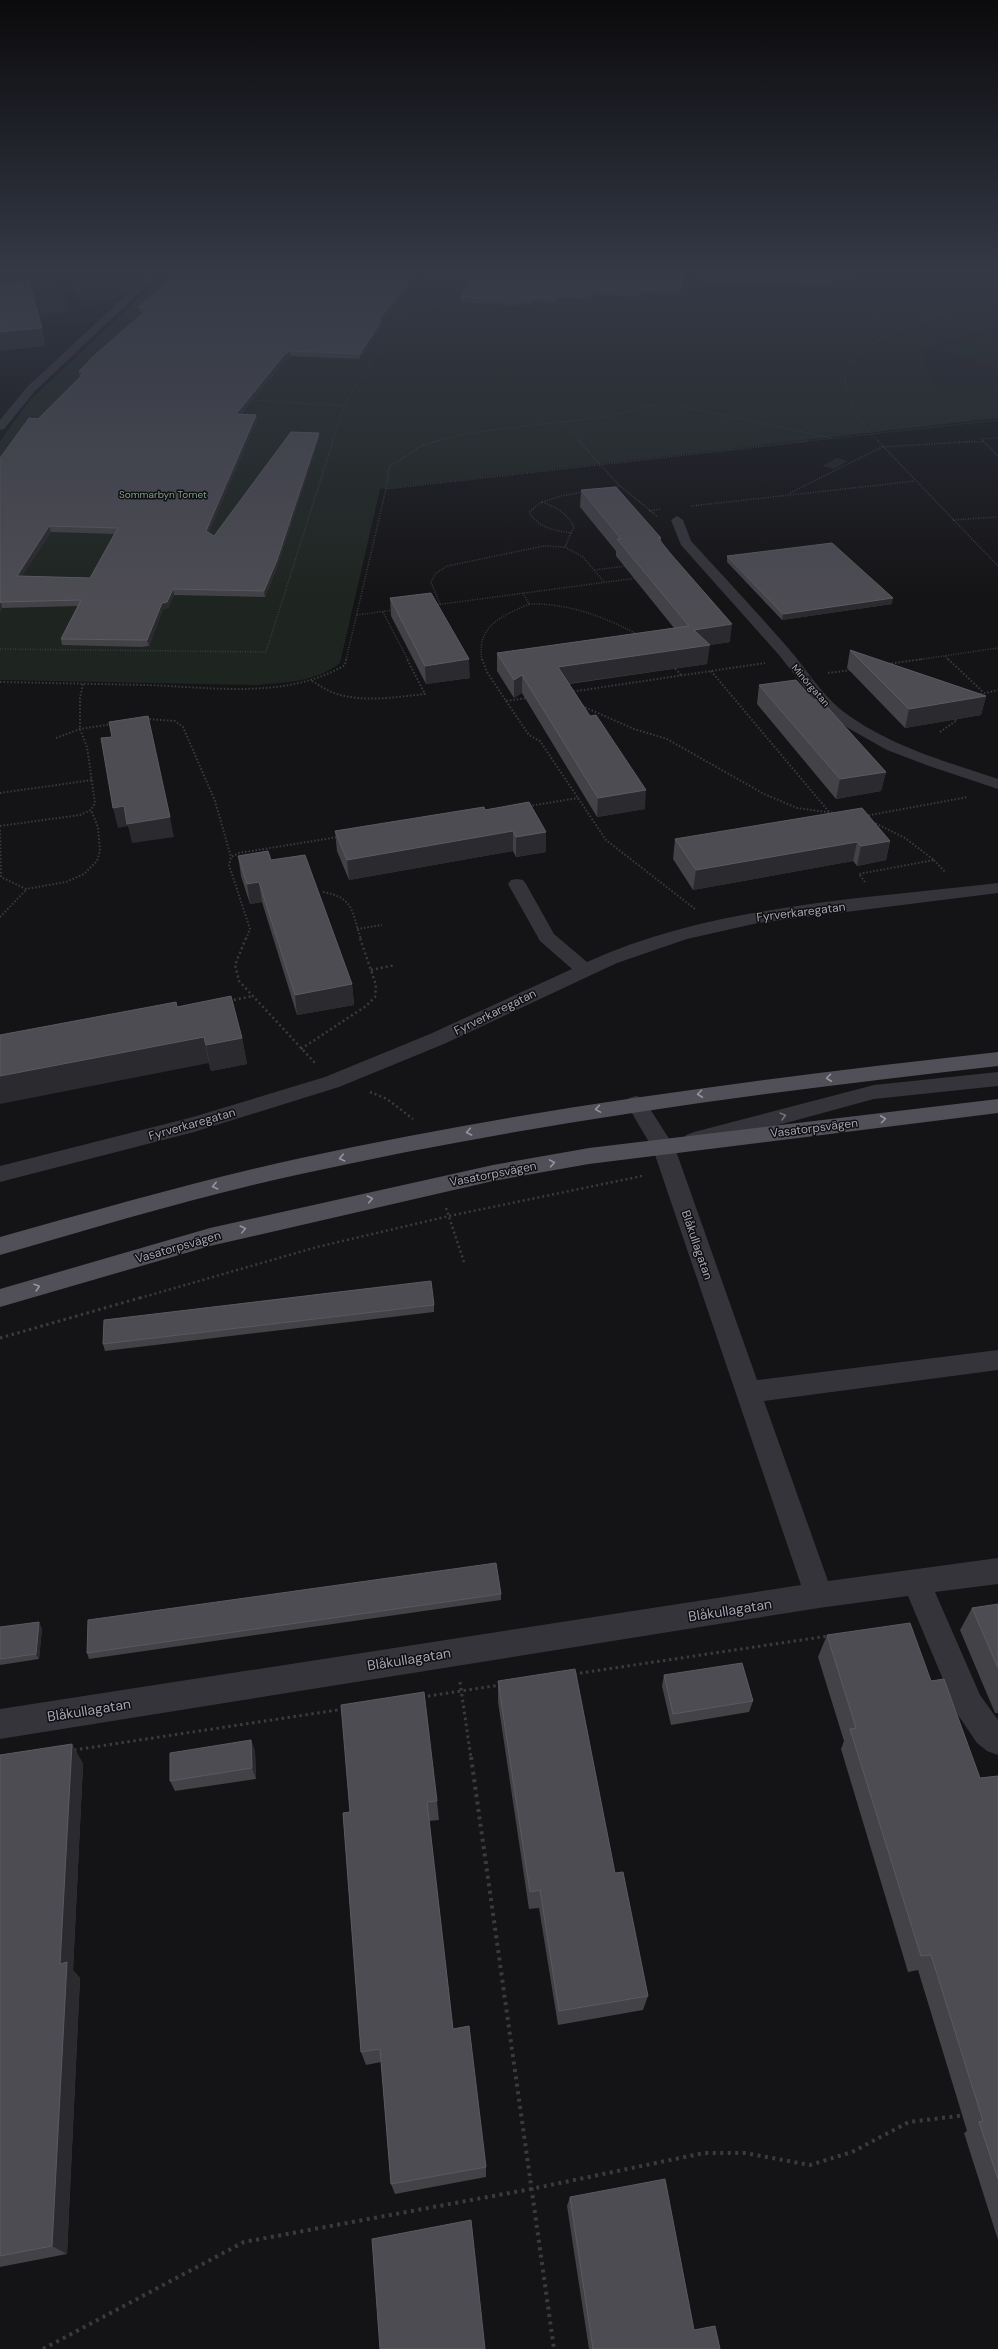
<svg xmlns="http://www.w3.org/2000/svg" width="998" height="2349" font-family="'DM Sans',sans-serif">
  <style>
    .built { fill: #201f22 }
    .green { fill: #1e2520 }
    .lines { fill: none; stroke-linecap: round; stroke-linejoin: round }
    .path-far5 { stroke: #3a3b41; stroke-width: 1; stroke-dasharray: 1 1.5; stroke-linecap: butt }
    .path-far4 { stroke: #3a3b41; stroke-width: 1.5; stroke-dasharray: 1 1.5; stroke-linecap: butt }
    .path-far3 { stroke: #3a3b41; stroke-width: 2; stroke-dasharray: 1.5 2; stroke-linecap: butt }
    .path-far2 { stroke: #3a3b41; stroke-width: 2.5; stroke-dasharray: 2 3; stroke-linecap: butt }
    .path-far1 { stroke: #3a3b41; stroke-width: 3; stroke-dasharray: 2.5 3.5; stroke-linecap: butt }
    .path { stroke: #3a3b41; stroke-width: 4; stroke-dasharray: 3 4.5; stroke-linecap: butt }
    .minor { fill: #35343a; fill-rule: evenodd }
    .major { fill: #515059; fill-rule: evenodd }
    .wall { fill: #424247; fill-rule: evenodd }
    .shaded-wall { fill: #2b2a2e }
    .building { fill: #4d4c53; stroke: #5b5a62; fill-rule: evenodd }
    .oneway { stroke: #9495a3 }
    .oneway2 { stroke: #73737e }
    .labels { text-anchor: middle; stroke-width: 3; stroke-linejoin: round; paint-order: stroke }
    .far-park-label { font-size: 10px; fill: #7ca088; stroke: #0f0e10 }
    .far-street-label { font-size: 10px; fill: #a5a6b5; stroke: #0f0e10 }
    .street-label { font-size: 12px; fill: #a5a6b5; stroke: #0f0e10 }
    .near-street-label { font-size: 14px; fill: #a5a6b5; stroke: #0f0e10 }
  </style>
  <rect width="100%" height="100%" fill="#141315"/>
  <path class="built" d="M0,272H57L71,311L0,318Z
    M998,326V397L941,396L922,359L926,350L944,342Z"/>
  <path class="green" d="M66,272H152C132,292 105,311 77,296Z
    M167,272H998V326L933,346L926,350L922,359L941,396L998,397V418L380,489L340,663C317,682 282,683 254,685L0,680V441L30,400Z
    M989,333L998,337V368L939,348Z
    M940,387H998V391H942Z
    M837,458L848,461L834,469L822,466Z"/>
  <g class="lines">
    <path class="path-far5" d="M63,272L75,299L91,306
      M870,272V285L858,292L875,311V337L878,341
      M870,281L927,303L958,310
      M870,285H880
      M731,292L733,272
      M409,303L457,306L462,309L811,287V281
      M37,316L87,308
      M59,390L70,391
      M251,400L349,406
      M562,422L580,442
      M983,441L981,439L998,438
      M332,442L344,405L428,272
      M434,442L468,433L612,416L645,406H680L831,438
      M799,442L998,420
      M879,442C862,425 831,384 852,359C871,336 966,306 998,294
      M959,442H984"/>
    <path class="path-far4" d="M579,441L618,484L657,516
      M878,441L998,566
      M983,441L998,456
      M612,487L621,486
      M386,489L389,467L421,446L438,441
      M790,493L882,447L976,441
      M542,502C556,507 567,513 574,527L571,533C554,530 538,528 529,512Z
      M542,502L561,496L583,492
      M691,506L915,481
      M649,511L660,509
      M953,520L998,517
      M571,533L565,547L583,557L604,582
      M594,570L626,566
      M440,604L431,582L435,574L447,566L544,546L565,547
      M529,604C569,603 604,617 639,635
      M435,605L637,578
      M383,612L408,660
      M357,615L393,610
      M0,649L266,652L333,441
      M945,656L949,660
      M346,660L386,489L808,441
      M482,660C476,625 503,616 529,604L523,593
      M916,660L998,648"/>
    <path class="path-far3" d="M482,659L487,672L506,701L528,698
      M948,659L983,692
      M888,664L923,659
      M673,666L681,675
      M711,671L830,813
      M828,673L851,670
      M312,681C319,685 326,690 334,693C362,703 396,697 425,694L407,659
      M0,682C49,683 97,684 146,685C211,687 286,700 345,665L346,659
      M570,692L765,663
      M977,695L998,690
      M506,701L529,735L540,741L606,840L695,909
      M582,706L634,729L667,739L764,794L797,808L834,813
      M146,719L175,721L183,727L215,801L231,857
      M940,732L957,720L954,718
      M56,738L80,729L112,724
      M0,793L92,780
      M529,806L578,798
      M865,816L968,797
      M0,826L80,815L91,810L95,803L87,747L80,729V698L83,684
      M0,830L1,877L26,889L66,882L84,874L97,861L100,851L98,827L91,810
      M934,860L946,873
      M865,882L859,874L934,860L905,838L873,822
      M323,892C355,898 351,911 361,939
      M0,917L27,889
      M357,929L382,925
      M246,939L250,929L229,865L231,857L239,853L338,837"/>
    <path class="path-far2" d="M246,938L235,965L239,981L315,1063
      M371,970L395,965
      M229,1001L253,996
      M301,1049L366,1006L375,997L376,985L360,938
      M370,1092L387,1099L413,1119
      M446,1208L464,1262
      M140,1298L317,1247L449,1216L642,1176"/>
    <path class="path-far1" d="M0,1338L143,1297
      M574,1674L828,1636
      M460,1682L471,1758
      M422,1697L500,1685
      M74,1750L344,1709"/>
    <path class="path" d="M471,1757L554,2349
      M43,2349L244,2242L531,2189L704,2153H745L810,2165L852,2152L909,2122L966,2115"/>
    <path class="minor" d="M151,272H161L35,391L4,429L0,430V420L27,387Z
      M677,516L683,520L691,541C724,577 757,612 789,649C806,669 820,692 840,709C886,745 944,761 998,779V789L929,766L887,750L848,728L830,715L815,701L779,655L681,545L671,520Z
      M517,879L523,880L526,884L554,934L587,962C713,905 862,899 998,883V893L758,923L687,939L617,963L444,1044L339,1087L194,1132L0,1182V1166L193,1117L325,1077L430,1034L572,969L540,941L508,884L511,880Z
      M998,1072V1086L874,1099L694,1148L686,1145L683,1140L686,1135L694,1132L874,1085Z
      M636,1096L643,1098L675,1148L757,1380L998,1350V1370L764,1401L828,1581L998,1558V1584L935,1592L980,1695L998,1720V1755L987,1751L977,1743L958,1715L908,1596L819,1608L0,1739V1709L801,1585L653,1149L626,1103L629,1098Z"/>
    <path class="major" d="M998,1052V1066C764,1092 531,1123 301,1174C199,1196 100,1226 0,1255V1237C100,1209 200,1180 301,1158C531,1108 764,1078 998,1052Z
      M998,1099V1113L589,1164L493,1181L210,1246L0,1307V1289L210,1228L493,1165L589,1148Z"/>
  </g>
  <path class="wall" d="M180,272H686L681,293H675V295L641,293L640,297L593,295L590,299L558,298L556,303L533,301L531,304L509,305L461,302V297L473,277L419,274L381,323L382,326L360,359L291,356L285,360L241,414L256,415L257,420L209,532L214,536L319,433V438L277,567L265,597L174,595L168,608L163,609L149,646L141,647L62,645L61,639L78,606L2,608L0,612V458L80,377L79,371L88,363V361L144,312H139L138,307ZM51,532L114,534L90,578L22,576Z
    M691,272H857V274L856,279L835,278L834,284L702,282Z
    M581,490L661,538V541L730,642L709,645L707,664L569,684L645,809L597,817L522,693L514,698L497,671V653L674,628L616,556V551L580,507Z
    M727,556L892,604L782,620L727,562Z
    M390,598L470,678L426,684L391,616Z
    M850,650L986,696L981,715L905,728L847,668Z
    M759,685L814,700L886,772L881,791L836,799L757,704Z
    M485,810L546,832V852L516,857L513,851L349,880L337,851L335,831Z
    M675,839L890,841L886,860L857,866L853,861L693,890L673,859Z
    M238,856L271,860L352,984L354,1005L297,1015L262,902L250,904L241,876Z
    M177,1007L242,1038L247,1064L211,1071L209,1063Z
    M434,1305V1312L105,1351L103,1344Z
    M501,1594V1600L89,1659L87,1653Z
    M998,1604V1713H995L960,1630L972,1608Z
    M0,1627L42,1628L39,1659L0,1665Z
    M827,1635L931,1681L980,1778L998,1776V2240L964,2133L967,2131L918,1970L908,1972L841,1749L844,1741L818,1657Z
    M664,1675L753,1701L749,1712L671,1725L662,1686Z
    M498,1681L615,1873L648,1996L643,2010L558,2025L539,1908L529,1909L498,1702Z
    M251,1740L255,1751L256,1779L175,1791L170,1781Z
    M72,1744L83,1764L73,1970L80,1978L67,2254L0,2267V1755Z
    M437,1801L439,1820L429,1821L453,2029L486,2167V2177L395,2194L391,2184L381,2062L366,2065L361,2052L343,1813Z
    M570,2197L694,2330L720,2349H589L567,2206Z"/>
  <path class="shaded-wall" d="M416,272H419V274L381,323L382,326L360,359V354L378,321Z
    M685,272H686L681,293V288Z
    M593,290V295L590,299V294Z
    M558,293V298L556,303V298Z
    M42,328L46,346L0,351V332Z
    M290,351L291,356L285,360L237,420L236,414L284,355Z
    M256,415L257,420L207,537L206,531Z
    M319,433V438L277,567L265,597L264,591Z
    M49,526L51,532L18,583L17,576Z
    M173,589L174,595L168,608L163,609L149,646L147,640L162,603Z
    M893,598L892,604L782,620L783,614Z
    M1,602L2,608L0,612V603Z
    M732,624L730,642L692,648L694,630Z
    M710,645L707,664L557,685L558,667Z
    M469,659L470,678L426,684L425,666Z
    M522,675V693L514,698V680Z
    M986,696L981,715L905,728L909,709Z
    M886,772L881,791L836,799L840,779Z
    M646,790L645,809L597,817L598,798Z
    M124,806L170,817L174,837L132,843L128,826L118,828L113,808Z
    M513,831V851L349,880L347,860Z
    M546,832V852L516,857V837Z
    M890,841L886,860L857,866L861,846Z
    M857,842L853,861L693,890L696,870Z
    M259,882L262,902L250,904L247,884Z
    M352,984L354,1005L297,1015L295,995Z
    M204,1037L209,1063L0,1104V1076Z
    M242,1038L247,1064L211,1071L206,1045Z
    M39,1622L42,1628L39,1659L36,1654Z
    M251,1740L255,1751L256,1779L252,1768Z
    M72,1744L83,1764L73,1970L80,1978L67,2254L52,2246L60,1964Z"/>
  <path class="building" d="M180,272H416L378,321H381L360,354L290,351L284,355L236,414L256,415L206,531L214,536L291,432L319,433L277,560L264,591L173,589L167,602L162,603L147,640H139L61,639L81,600L1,602L0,603V458L29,418L38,419L85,372L79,371L89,361H88L149,308L138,307ZM49,526L118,528L90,578L17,576Z
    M475,272H685L681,288H675V290L642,288L641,292L593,290L590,294L558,293L556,298L533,297L532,299L509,300L461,297Z
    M697,272H857V274L835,273V279L702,277Z
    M29,281L42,328L0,332V284Z
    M616,487L661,538H658L670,553L732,624L694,630L710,645L558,667L590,716L596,715L646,790L598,798L522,675L514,680L497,653L689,626L617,539H621L581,490Z
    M832,543L893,598L783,614L727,556Z
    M431,593L469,659L425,666L390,598Z
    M850,650L986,696L909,709Z
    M796,680L814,700L820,699L886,772L840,779L759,685Z
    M148,716L170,817L127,824L124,806L113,808L101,738L112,737L109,722Z
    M529,802L546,832L516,837L513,831L347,860L335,831L484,807L485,810Z
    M862,808L890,841L861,846L857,842L696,870L675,839Z
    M268,851L271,860L305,855L352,984L295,995L259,882L247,884L238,856Z
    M231,996L242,1038L206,1045L204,1037L0,1076V1035L176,1002L177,1007Z
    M431,1281L434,1305L103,1344L104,1320Z
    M496,1563L501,1594L87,1653L88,1620Z
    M998,1604V1668L972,1608Z
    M39,1622L36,1654L0,1659V1627Z
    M910,1623L931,1681L944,1679L980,1778L998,1776V2179L979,2122L983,2121L931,1955L921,1956L850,1729L856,1728L827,1635Z
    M742,1663L753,1701L673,1714L664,1675Z
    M575,1669L615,1873L623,1872L648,1996L559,2011L540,1890L530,1892L498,1681Z
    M424,1692L437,1801L427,1802L453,2029L469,2026L486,2167L391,2184L380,2049L361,2052L343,1813L350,1812L341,1705Z
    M251,1740L252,1768L170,1781V1753Z
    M72,1744L60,1964L67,1962L52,2246L0,2256V1755Z
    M665,2179L694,2330L715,2326L720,2349H593L570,2197Z
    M471,2220L485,2349H380L372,2239Z"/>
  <defs><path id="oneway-chevron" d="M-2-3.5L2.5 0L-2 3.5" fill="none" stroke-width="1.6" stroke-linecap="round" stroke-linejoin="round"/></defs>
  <g class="oneway">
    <use href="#oneway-chevron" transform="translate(829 1078) rotate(173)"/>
    <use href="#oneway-chevron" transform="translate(700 1094) rotate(173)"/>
    <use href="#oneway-chevron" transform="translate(598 1109) rotate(171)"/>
    <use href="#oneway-chevron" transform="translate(883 1119) rotate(-7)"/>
    <use href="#oneway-chevron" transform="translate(469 1132) rotate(169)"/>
    <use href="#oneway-chevron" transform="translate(342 1158) rotate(168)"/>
    <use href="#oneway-chevron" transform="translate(552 1163) rotate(-10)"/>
    <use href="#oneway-chevron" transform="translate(215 1186) rotate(167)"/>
    <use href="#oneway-chevron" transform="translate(370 1199) rotate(-12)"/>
    <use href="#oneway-chevron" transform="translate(243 1229) rotate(-14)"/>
    <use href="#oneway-chevron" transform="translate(37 1287) rotate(-17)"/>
  </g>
  <use class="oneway2" href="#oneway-chevron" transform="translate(783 1116) rotate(-15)"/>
  <linearGradient id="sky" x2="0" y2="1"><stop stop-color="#0b0a0c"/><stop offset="0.45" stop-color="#343946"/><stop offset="1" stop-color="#343946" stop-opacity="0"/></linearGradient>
  <rect width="998" height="601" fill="url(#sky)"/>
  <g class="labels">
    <g class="far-park-label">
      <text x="163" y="498">Sommarbyn Tornet</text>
    </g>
    <g class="far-street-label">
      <text transform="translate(811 685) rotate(49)" y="4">Minörgatan</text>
    </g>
    <g class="street-label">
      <text transform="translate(801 912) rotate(-7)" y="4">Fyrverkaregatan</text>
      <text transform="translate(495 1012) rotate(-26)" y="4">Fyrverkaregatan</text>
      <text transform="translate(192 1124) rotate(-16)" y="4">Fyrverkaregatan</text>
      <text transform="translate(814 1128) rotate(-7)" y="4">Vasatorpsvägen</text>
      <text transform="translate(493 1174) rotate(-11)" y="4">Vasatorpsvägen</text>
      <text transform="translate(697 1245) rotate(71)" y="4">Blåkullagatan</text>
      <text transform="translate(178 1247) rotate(-16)" y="4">Vasatorpsvägen</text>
    </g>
    <g class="near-street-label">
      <text transform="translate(730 1610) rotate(-9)" y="5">Blåkullagatan</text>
      <text transform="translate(409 1659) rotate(-9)" y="5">Blåkullagatan</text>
      <text transform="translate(89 1710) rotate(-9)" y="5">Blåkullagatan</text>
    </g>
  </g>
</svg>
